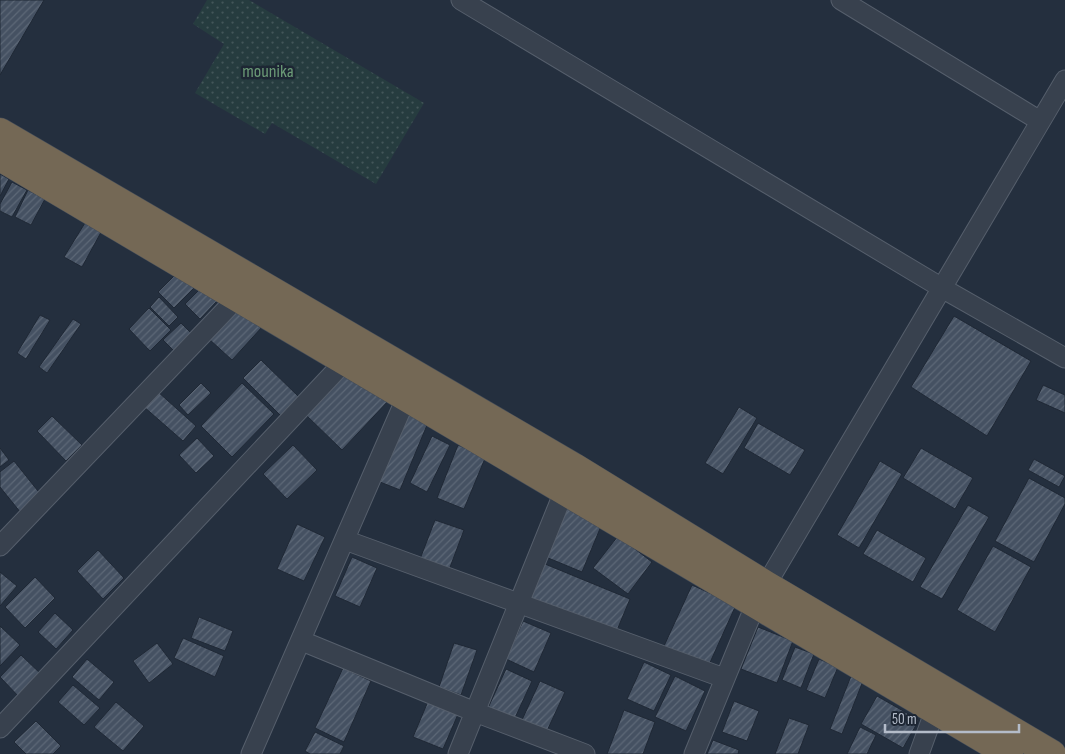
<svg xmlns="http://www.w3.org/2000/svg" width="1065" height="754" font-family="'Sofia Sans Condensed',sans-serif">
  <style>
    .green { fill: url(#green-dots) }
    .building { fill: url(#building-hatch); stroke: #1f2835 }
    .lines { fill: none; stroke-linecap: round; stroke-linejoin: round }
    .street-casing { stroke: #565f6c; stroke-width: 21 }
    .highway-casing { stroke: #434c59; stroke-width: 29 }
    .street { stroke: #38414e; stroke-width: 19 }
    .highway { stroke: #746855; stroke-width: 28 }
    .labels { text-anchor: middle; stroke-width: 5; stroke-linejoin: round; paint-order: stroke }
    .park-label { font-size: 18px; fill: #6b9a76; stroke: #1d2633 }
  </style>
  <defs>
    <pattern id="green-dots" width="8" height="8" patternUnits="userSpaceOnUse" patternTransform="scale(1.25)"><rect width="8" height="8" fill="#263c3f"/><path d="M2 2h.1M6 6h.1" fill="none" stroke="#435659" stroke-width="1.8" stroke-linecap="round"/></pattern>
    <pattern id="building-hatch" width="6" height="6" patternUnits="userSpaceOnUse" patternTransform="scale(1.25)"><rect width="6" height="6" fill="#455162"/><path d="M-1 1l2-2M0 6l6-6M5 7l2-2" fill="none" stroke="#5d6877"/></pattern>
  </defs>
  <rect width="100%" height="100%" fill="#242f3e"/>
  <path class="green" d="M207,0H249L424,103L376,184L272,123L265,134L195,93L224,44L193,24Z"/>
  <path class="building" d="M0,0H44L0,75Z
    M0,174L9,179L0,196Z
    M12,182L27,190L12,217L0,211V204Z
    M28,190L45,199L31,225L15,217Z
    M88,218L105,225L82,267L64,257Z
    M180,270L196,286L174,308L158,292Z
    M202,287L217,301L200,319L185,304Z
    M159,297L178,317L169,326L150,307Z
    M240,305L263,326L232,360L209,339Z
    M149,308L171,330L150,351L129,329Z
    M40,315L50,320L26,359L17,353Z
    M954,316L1031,361L987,436L911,387Z
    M73,319L81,324L47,373L39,367Z
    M181,323L193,335L176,353L163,340Z
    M261,360L299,397L281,416L243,378Z
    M343,375L390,399L342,450L305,414Z
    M201,383L211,393L188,415L179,405Z
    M242,383L274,414L232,457L201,426Z
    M1043,385L1065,395V413L1036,400Z
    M157,391L196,426L183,441L143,406Z
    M739,407L757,418L723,474L705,463Z
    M410,410L430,418L400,490L380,482Z
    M52,416L82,445L66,461L37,431Z
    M758,423L805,450L790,475L744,448Z
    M432,436L450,445L427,492L410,483Z
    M197,438L214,456L196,473L179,455Z
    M293,445L317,470L287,499L263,474Z
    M458,445L486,456L464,509L437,498Z
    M0,448L9,460L0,467Z
    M921,448L973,478L955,509L903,478Z
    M1034,459L1065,476L1059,487L1028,470Z
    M14,461L42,496L21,513L0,487V472Z
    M880,461L902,474L859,548L837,535Z
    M1029,478L1065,498V504L1034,562L995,541Z
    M564,502L604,519L582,572L541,555Z
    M968,505L989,517L942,599L920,587Z
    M435,520L464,530L449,570L420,559Z
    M297,524L325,537L304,581L277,569Z
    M877,530L926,558L913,582L863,554Z
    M618,536L652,562L628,594L593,568Z
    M993,546L1031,567L995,632L957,610Z
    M98,550L124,578L103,599L77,571Z
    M352,557L377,568L360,607L335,596Z
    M545,564L630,599L615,635L530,600Z
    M0,572L17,586L0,606Z
    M35,577L55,598L25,628L5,607Z
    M692,585L736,605L708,667L664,646Z
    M55,613L73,630L56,649L38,632Z
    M199,617L233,631L225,651L191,638Z
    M523,621L551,633L534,672L506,659Z
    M0,626L20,645L0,666Z
    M758,627L793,641L777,683L741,669Z
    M183,638L224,656L215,677L174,658Z
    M157,643L173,664L149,683L133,661Z
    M454,643L477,650L461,695L439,687Z
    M795,647L814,654L801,688L782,680Z
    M21,655L43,676L21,699L0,677Z
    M87,659L114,682L99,700L72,677Z
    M819,659L838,667L825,698L806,690Z
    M644,662L671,675L654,711L627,699Z
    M343,668L371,681L344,742L315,728Z
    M506,669L532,681L514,720L488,708Z
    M853,671L865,676L842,734L830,729Z
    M675,676L705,691L686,731L655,717Z
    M540,681L565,692L546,733L521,722Z
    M73,685L100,708L84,725L58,702Z
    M877,696L919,720L903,748L861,724Z
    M429,699L459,712L443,749L413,737Z
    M734,701L759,711L747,741L722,732Z
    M116,702L144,726L123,751L94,727Z
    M624,710L655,722L643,754H607Z
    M789,718L809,725L798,754H775Z
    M36,721L61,746L53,754H26L14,742Z
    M860,727L876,735L867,754H847Z
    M315,732L344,746L340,754H310L305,751Z
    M713,740L739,750L738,754H707Z"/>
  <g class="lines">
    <g class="street-casing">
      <path id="street" d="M461,0L942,288L1065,358
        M841,0L1040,121
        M345,540L724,678
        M0,546L238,297
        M766,585L1065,80
        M302,641L475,712L585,754
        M0,728L346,360
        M251,754L407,396
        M458,754L565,489
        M694,754L756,603
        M919,754L935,710"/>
    </g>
    <g class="highway-casing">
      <path id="highway" d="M0,132L574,467L766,585L1052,754
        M0,157L1009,754"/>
    </g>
    <use href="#street" class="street"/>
    <use href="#highway" class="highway"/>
  </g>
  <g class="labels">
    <g class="park-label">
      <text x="268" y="77">mounika</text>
    </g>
  </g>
  <path d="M885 724v8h134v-8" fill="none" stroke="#b4bcc9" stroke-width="2.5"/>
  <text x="892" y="724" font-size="15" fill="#b4bcc9" stroke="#1d2633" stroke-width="4" paint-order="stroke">50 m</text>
</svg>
